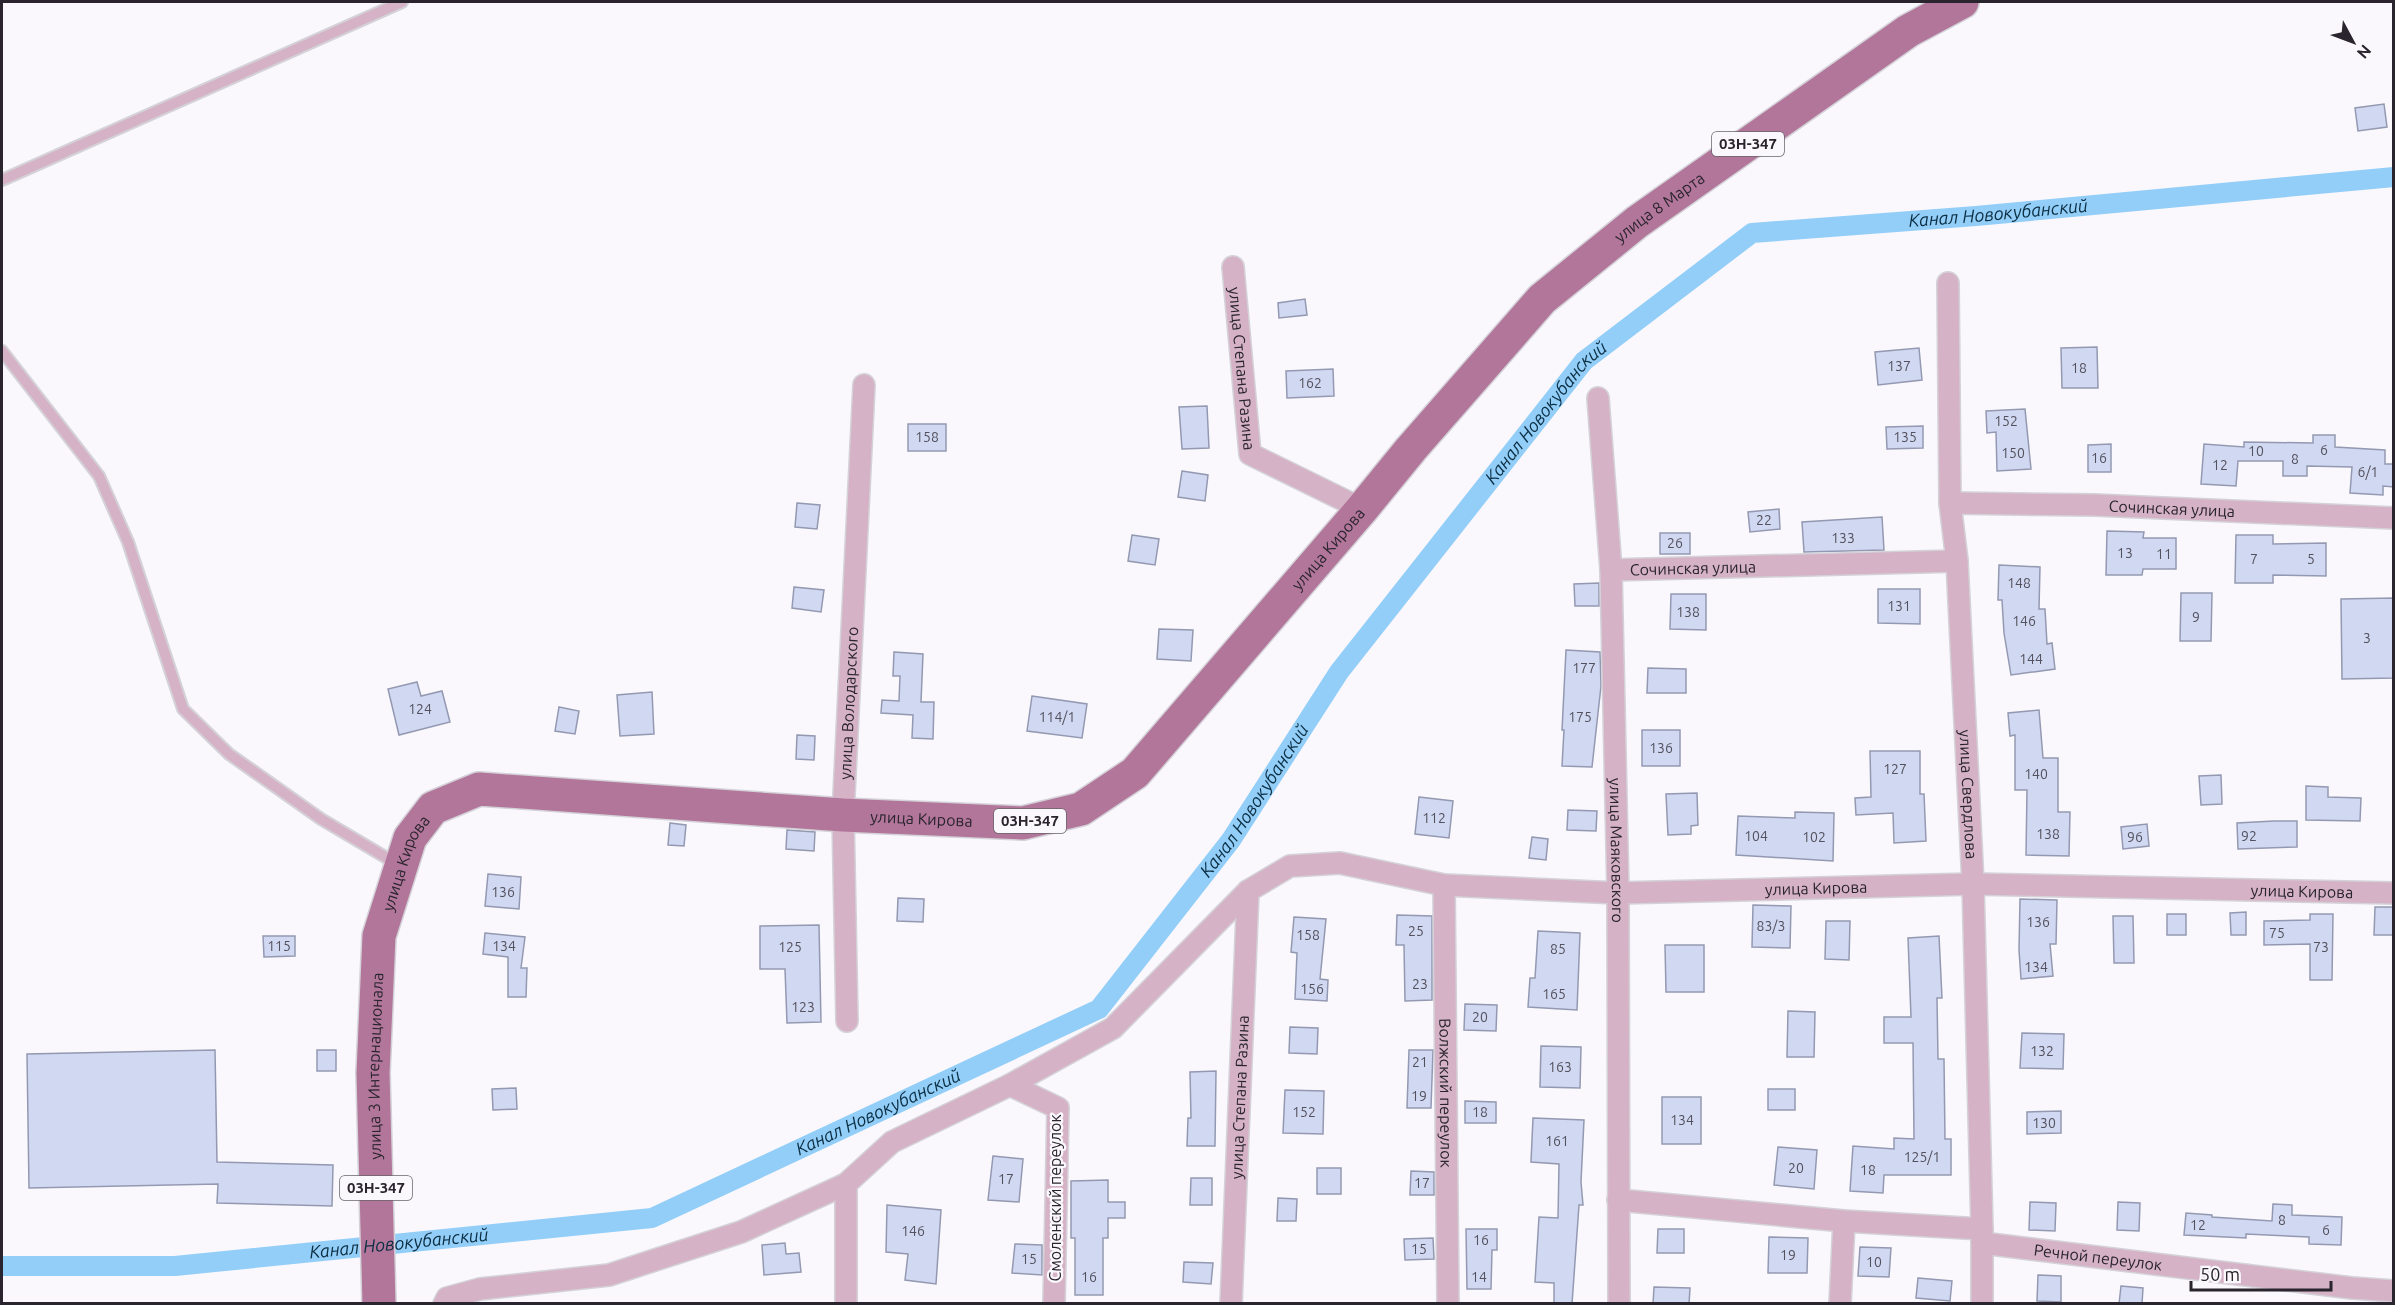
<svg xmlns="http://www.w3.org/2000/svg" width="2395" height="1305" font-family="Ubuntu,sans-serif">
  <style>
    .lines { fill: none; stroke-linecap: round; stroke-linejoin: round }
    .canal { stroke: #92cef8; stroke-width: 20 }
    .building { fill: #d1d8f1; stroke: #9399b1; stroke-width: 1.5 }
    .service-casing { stroke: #d4d2d8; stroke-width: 14 }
    .minor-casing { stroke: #d4d2d8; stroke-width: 24 }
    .primary-casing { stroke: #d4d2d8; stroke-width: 36 }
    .service { stroke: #d5b2c6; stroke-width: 10 }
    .minor { stroke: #d5b2c6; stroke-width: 21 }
    .primary { stroke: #b2769b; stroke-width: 33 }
    .labels { text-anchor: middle; stroke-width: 4.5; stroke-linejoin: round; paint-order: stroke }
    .number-label { font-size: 14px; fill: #53515e }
    .shield { fill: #faf8fd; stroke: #68646b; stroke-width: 1.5 }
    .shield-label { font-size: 15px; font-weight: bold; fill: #29242d }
    .street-label { font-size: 16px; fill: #29242d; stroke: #faf8fd }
    .water-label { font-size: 18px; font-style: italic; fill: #0c2e43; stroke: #faf8fd }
  </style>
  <rect width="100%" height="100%" fill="#faf8fd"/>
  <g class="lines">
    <path class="canal" id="s1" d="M2,1266H175L652,1218L1099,1009L1231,840L1339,672L1584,361L1752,233L1976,216L2394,177"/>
  </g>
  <path class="building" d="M2384,104L2387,127L2358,131L2355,108Z
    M1305,299L1307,315L1279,318L1278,303Z
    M2097,347L2098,388H2062L2061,348Z
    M1919,348L1922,380L1878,385L1875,352Z
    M1333,369L1334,396L1287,398L1286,371Z
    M1207,406L1209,448L1182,449L1179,407Z
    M2025,409L2031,469L1997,471L1996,432L1987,433L1986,411Z
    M908,424H946V451H908Z
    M1923,426V448L1887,449L1886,427Z
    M2313,435H2335V447L2385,450V464H2394V487L2383,486V495L2350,493L2352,467L2307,466V476H2283V461H2238L2236,486L2201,484L2204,444L2244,447V442L2313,443Z
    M2111,444V472H2088V445Z
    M1182,471L1208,475L1205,501L1178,497Z
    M797,503L820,505L817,529L795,527Z
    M1779,509L1780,529L1750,532L1748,512Z
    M1882,517L1884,550L1804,552L1802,522Z
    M2107,531L2144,532L2143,538H2176V569H2143L2142,575H2106Z
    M1660,533H1690V554H1660Z
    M1132,535L1159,539L1155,565L1128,561Z
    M2236,535H2273V544L2326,543V576L2273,575V583H2235Z
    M1999,565L2040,567L2039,609H2045L2047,644L2052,643L2055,669L2011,675L2004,633L2002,600H1998Z
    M1599,583V606H1575L1574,584Z
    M794,587L824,590L821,612L792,608Z
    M1878,589H1920V624L1878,623Z
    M2181,593H2212L2211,641H2180Z
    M1671,594H1706V630L1670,629Z
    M2394,598V678L2342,679L2341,599Z
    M1159,629L1193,630L1191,661L1157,659Z
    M1566,650L1600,652L1601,686L1592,767L1562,766L1564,730H1562Z
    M894,652L923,654L921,702H934L933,739L912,738L913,715L881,713L882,700L899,701L900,676H893Z
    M1648,668L1686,669V693H1647Z
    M417,682L421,696L442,691L450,722L399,735L388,689Z
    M652,692L654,734L620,736L617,695Z
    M1032,696L1087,704L1082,738L1027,731Z
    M559,707L579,711L575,734L555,731Z
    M2039,710L2043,758H2058V812H2070L2069,856L2026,855L2027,790H2015V735L2010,736L2008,713Z
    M1642,730H1680V766H1642Z
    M797,735L815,736L814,760L796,759Z
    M1870,751H1920V794H1924L1926,841L1894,843L1893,813L1856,815L1855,798L1871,797Z
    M2221,775L2222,804L2201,805L2199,776Z
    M2306,786L2328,787V797L2361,798L2360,821L2306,820Z
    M1697,793L1698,825L1691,826V834L1668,835L1666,794Z
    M1419,797L1453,801L1449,838L1415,834Z
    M1568,810L1597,811L1596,831L1567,830Z
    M1795,812L1834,813L1833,861L1736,855L1738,816L1795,818Z
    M2274,821H2297V847L2238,849L2237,823Z
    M670,823L686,825L684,846L668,845Z
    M2147,824L2149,846L2123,849L2121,827Z
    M787,830L815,832L814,851L786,849Z
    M1532,837L1548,839L1546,860L1529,858Z
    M488,874L521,877L519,909L485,906Z
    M898,898L924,899L923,922L897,921Z
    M2020,899L2057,900L2056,944H2050L2053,976L2021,979L2019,950Z
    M1753,905L1791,906L1790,948L1752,947Z
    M2375,907H2394V935H2374Z
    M2246,912V935H2231L2230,913Z
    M2167,914H2186V935H2167Z
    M2310,914H2333L2332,980H2310V944L2264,945V921L2310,920Z
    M1397,915L1432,916V1000L1405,1001L1404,945H1396Z
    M2113,916H2133L2134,963H2114Z
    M1294,917L1326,919L1320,979L1328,980L1327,1001L1295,999L1297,953L1291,952Z
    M1826,921H1850L1849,960L1825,959Z
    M819,925L821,1022L787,1023L785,969H760V926Z
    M1538,931L1580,933L1577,1010L1528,1007L1530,978H1535Z
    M485,933L525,937L521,968H527L526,997H508V957L483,954Z
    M263,936H295V956L264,957Z
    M1939,936L1942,998H1937L1938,1059H1944L1945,1139H1951V1175H1884L1883,1193L1850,1191L1853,1146L1894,1149V1138L1914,1139L1913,1043H1884V1017H1911L1908,938Z
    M1665,945H1704V992H1666Z
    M1465,1004L1497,1005L1496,1031L1464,1030Z
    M1788,1011L1815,1012L1814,1057H1787Z
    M1290,1027L1318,1028L1317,1054L1289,1053Z
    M2022,1033L2064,1034L2063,1069L2020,1068Z
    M1541,1046L1581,1047L1580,1088L1540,1087Z
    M215,1050L217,1162L333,1165L332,1206L217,1203L218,1184L29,1188L27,1054Z
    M317,1050H336V1071H317Z
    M1409,1050H1433L1431,1108H1407Z
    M1216,1071L1215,1146H1187L1188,1118H1191L1190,1072Z
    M516,1088L517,1109L493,1110L492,1089Z
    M1768,1089H1795V1110H1768Z
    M1285,1090L1324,1091L1323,1134L1283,1133Z
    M1662,1097H1701V1144H1662Z
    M1465,1101L1496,1102V1123H1465Z
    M2061,1111V1133L2027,1134V1112Z
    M1533,1118L1584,1120L1581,1182L1583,1205H1579L1572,1304H1554V1283L1535,1282L1539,1217L1558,1218L1559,1164L1531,1162Z
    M1778,1147L1817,1150L1814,1189L1774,1185Z
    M993,1156L1023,1159L1019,1202L988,1200Z
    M1317,1168H1341V1194H1317Z
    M1411,1171L1434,1172V1195H1410Z
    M1191,1178H1212V1205H1190Z
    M1108,1180V1202H1125V1218H1108V1238H1103V1295H1075V1238H1071V1181Z
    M1278,1198L1297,1199L1296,1221H1277Z
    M2030,1202L2056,1203L2055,1231L2029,1230Z
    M2118,1202L2140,1203L2139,1231L2117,1230Z
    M2273,1204L2292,1205V1215L2342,1217L2341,1245L2309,1244V1237L2246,1234V1238L2184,1235L2186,1213L2212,1215V1217L2272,1221Z
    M887,1205L941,1210L936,1284L905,1280L908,1254L886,1252Z
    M1466,1229H1497V1250H1492L1491,1289H1467Z
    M1658,1229H1684V1253H1657Z
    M1769,1237L1808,1238L1807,1273H1768Z
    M1433,1238L1434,1259L1405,1260L1404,1239Z
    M785,1243L786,1254L799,1253L801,1272L764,1275L762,1245Z
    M1015,1244L1042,1245V1275L1012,1273Z
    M1860,1247L1891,1248L1889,1277L1858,1276Z
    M1184,1262L1213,1263L1211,1284L1183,1282Z
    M2038,1275L2061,1276V1302L2037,1301Z
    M1918,1278L1952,1281L1950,1301L1916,1298Z
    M2121,1286L2143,1288L2142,1304H2119Z
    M1654,1287L1690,1288L1689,1304H1653Z"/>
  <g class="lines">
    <g class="service-casing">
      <path id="service" d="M2,180L402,2
        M2,351L99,476L128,542L183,709L229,754L321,819L397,864"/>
    </g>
    <g class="minor-casing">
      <g id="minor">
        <path id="s2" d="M1233,267L1250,454L1362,509"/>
        <path id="s3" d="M1948,283L1950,503L1957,561L1973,884L1982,1229V1304"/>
        <path id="s4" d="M1598,398L1611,570L1618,893L1619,1304"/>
        <path id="s5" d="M1950,503L2095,505L2394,518"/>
        <path id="s6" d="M1611,570L1957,561"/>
        <path id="s7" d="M1444,885L1448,1304"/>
        <path id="s8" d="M847,1021L843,815L864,385"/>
        <path d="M1010,1085L1058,1108L1054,1304"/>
        <path d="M1618,1200L1844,1221L1982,1229"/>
        <path id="s9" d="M1982,1243L2352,1288L2394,1291"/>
        <path id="s10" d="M444,1304L447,1298L480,1289L609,1275L741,1232L846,1184L892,1142L1010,1085L1113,1028L1248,891L1290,866L1340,863L1444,885L1618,893L1973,884L2394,893"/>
        <path d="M846,1304V1184"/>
        <path id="s11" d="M1231,1304L1248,891"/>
        <path d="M1840,1304L1844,1221"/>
      </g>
    </g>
    <g class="primary-casing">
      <g id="primary">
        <path id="s12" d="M379,1304L373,1073L379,936L410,838L433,808L479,789L843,815L1023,823L1081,809L1135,773L1362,509L1411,449L1542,299L1637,222L1908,31L1962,2"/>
      </g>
    </g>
    <use href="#service" class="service"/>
    <use href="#minor" class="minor"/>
    <use href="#primary" class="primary"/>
  </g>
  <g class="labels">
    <g class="number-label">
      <text x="1899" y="371">137</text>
      <text x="2079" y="373">18</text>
      <text x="1310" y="388">162</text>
      <text x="2006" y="426">152</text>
      <text x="927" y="442">158</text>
      <text x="1905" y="442">135</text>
      <text x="2324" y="455">6</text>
      <text x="2256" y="456">10</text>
      <text x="2013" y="458">150</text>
      <text x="2099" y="463">16</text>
      <text x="2295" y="464">8</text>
      <text x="2220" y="470">12</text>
      <text x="2368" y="477">6/1</text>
      <text x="1764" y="525">22</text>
      <text x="1843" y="543">133</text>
      <text x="1675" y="548">26</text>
      <text x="2125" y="558">13</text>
      <text x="2164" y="559">11</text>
      <text x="2254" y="564">7</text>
      <text x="2311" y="564">5</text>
      <text x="2019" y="588">148</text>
      <text x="1899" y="611">131</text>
      <text x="1688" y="617">138</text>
      <text x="2196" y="622">9</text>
      <text x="2024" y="626">146</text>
      <text x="2367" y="643">3</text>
      <text x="2031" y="664">144</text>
      <text x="1584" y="673">177</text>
      <text x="420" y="714">124</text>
      <text x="1057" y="722">114/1</text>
      <text x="1580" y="722">175</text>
      <text x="1661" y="753">136</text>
      <text x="1895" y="774">127</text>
      <text x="2036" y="779">140</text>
      <text x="1434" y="823">112</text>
      <text x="2048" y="839">138</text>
      <text x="1756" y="841">104</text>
      <text x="2249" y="841">92</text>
      <text x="1814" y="842">102</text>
      <text x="2135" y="842">96</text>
      <text x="503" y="897">136</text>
      <text x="2038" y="927">136</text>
      <text x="1771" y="931">83/3</text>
      <text x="1416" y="936">25</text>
      <text x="2277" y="938">75</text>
      <text x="1308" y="940">158</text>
      <text x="279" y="951">115</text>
      <text x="504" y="951">134</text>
      <text x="790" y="952">125</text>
      <text x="2321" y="952">73</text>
      <text x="1558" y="954">85</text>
      <text x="2036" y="972">134</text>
      <text x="1420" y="989">23</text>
      <text x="1312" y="994">156</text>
      <text x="1554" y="999">165</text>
      <text x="803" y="1012">123</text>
      <text x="1480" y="1022">20</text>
      <text x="2042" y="1056">132</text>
      <text x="1420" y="1067">21</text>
      <text x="1560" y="1072">163</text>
      <text x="1419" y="1101">19</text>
      <text x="1304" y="1117">152</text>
      <text x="1480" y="1117">18</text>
      <text x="1682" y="1125">134</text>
      <text x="2044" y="1128">130</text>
      <text x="1557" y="1146">161</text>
      <text x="1922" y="1162">125/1</text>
      <text x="1796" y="1173">20</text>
      <text x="1868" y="1175">18</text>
      <text x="1006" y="1184">17</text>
      <text x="1422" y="1188">17</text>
      <text x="2282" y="1225">8</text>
      <text x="2198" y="1230">12</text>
      <text x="2326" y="1235">6</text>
      <text x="913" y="1236">146</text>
      <text x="1481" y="1245">16</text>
      <text x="1419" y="1254">15</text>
      <text x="1788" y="1260">19</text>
      <text x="1029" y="1264">15</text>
      <text x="1874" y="1267">10</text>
      <text x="1089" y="1282">16</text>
      <text x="1479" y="1282">14</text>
    </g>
    <g class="shield">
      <rect x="1712" y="132" width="72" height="24" rx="4.5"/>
      <rect x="994" y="809" width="72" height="24" rx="4.5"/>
      <rect x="340" y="1176" width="72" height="24" rx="4.5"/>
    </g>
    <g class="shield-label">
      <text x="1748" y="149">03Н-347</text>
      <text x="1030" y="826">03Н-347</text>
      <text x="376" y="1193">03Н-347</text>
    </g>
    <g class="street-label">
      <text dy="6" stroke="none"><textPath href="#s12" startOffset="2002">улица 8 Марта</textPath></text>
      <text dy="6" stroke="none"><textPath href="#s2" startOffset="102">улица Степана Разина</textPath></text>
      <text dy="6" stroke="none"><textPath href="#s5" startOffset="222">Сочинская улица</textPath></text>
      <text dy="6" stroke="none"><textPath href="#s12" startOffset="1524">улица Кирова</textPath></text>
      <text dy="6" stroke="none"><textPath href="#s6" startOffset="82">Сочинская улица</textPath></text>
      <text dy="6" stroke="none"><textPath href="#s8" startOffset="318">улица Володарского</textPath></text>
      <text dy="6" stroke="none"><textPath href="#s3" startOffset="512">улица Свердлова</textPath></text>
      <text dy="6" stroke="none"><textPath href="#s12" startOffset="1002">улица Кирова</textPath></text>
      <text dy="6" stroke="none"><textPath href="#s4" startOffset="453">улица Маяковского</textPath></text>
      <text dy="6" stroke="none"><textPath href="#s12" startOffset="446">улица Кирова</textPath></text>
      <text dy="6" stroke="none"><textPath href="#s10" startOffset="1506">улица Кирова</textPath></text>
      <text dy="6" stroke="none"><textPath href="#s10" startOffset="1992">улица Кирова</textPath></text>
      <text dy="6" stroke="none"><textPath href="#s12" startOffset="238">улица 3 Интернационала</textPath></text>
      <text dy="6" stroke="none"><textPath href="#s7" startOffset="208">Волжский переулок</textPath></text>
      <text dy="6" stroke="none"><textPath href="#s11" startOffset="207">улица Степана Разина</textPath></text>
      <text transform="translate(1055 1198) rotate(-90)" y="6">Смоленский переулок</text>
      <text dy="6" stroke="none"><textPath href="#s9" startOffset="117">Речной переулок</textPath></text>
    </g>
    <g class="water-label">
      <text dy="6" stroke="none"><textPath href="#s1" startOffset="2414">Канал Новокубанский</textPath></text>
      <text dy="6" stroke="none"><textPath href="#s1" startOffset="1892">Канал Новокубанский</textPath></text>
      <text dy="6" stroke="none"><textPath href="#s1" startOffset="1406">Канал Новокубанский</textPath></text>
      <text dy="6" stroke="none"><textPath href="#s1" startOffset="902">Канал Новокубанский</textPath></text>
      <text dy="6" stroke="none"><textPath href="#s1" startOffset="398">Канал Новокубанский</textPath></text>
    </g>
  </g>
  <rect width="2395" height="1305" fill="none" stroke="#29242d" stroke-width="6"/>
  <g transform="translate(2353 42) rotate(131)" stroke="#faf8fd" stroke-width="4.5" paint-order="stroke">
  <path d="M0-4.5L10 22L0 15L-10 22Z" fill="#29242d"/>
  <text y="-9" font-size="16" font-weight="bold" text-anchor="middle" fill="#29242d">N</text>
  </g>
  <path d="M2191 1281v9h140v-9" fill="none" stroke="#29242d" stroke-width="3"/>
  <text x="2200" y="1281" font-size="18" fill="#29242d" stroke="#faf8fd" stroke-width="4.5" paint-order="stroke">50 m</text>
</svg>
